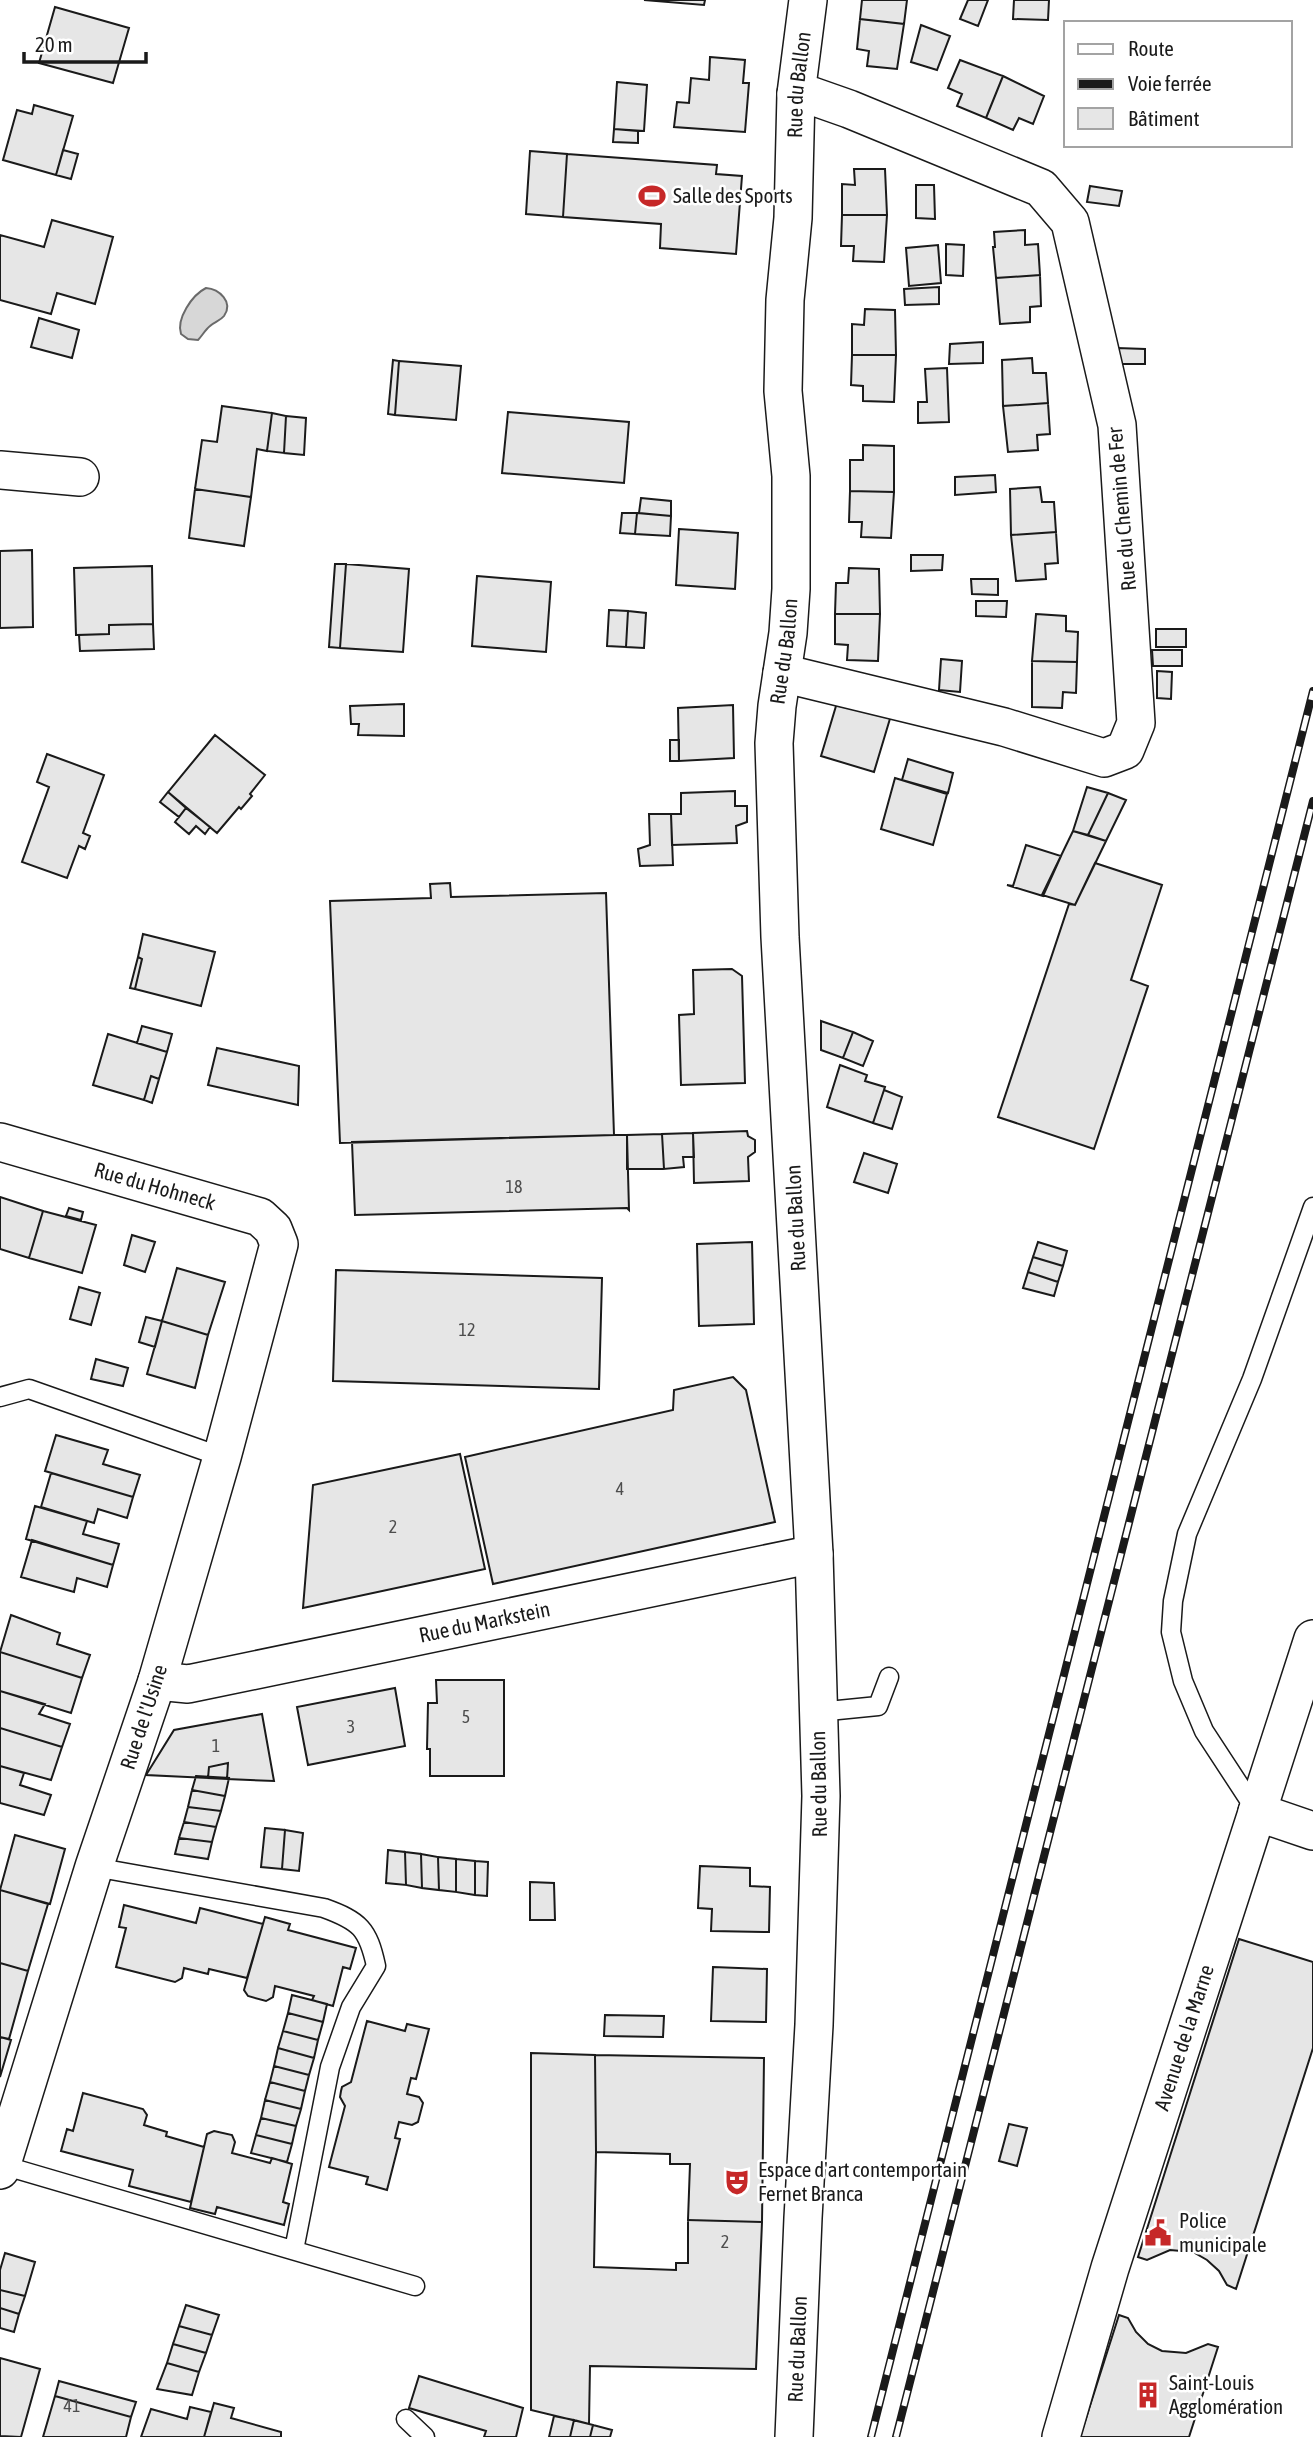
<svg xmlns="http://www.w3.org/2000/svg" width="1313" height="2437" font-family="'Asap Condensed',sans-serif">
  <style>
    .water { fill: #d7d7d7; stroke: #6a6a6a; stroke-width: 2 }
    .building { fill: #e6e6e6; stroke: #1a1a1a; stroke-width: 2 }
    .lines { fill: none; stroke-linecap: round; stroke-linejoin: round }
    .service-casing { stroke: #1a1a1a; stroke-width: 21 }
    .minor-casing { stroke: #1a1a1a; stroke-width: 40 }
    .service { stroke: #fff; stroke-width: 18 }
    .minor { stroke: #fff; stroke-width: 37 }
    .rail-casing { stroke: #1a1a1a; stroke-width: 8 }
    .rail { stroke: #fff; stroke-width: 5; stroke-dasharray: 16; stroke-linecap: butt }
    .labels { text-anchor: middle; stroke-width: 5; stroke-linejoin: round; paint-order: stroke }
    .number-label { font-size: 18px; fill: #4d4d4d }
    .street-label { font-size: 21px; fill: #1a1a1a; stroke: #fff }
    .poi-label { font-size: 21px; fill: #1a1a1a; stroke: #fff; text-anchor: start }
  </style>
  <rect width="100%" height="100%" fill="#fff"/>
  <path class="water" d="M206,288C219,289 234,302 224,316C220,321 214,322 210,326C205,330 202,336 198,340L188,339L181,334C176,319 192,295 206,288Z"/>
  <path class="building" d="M644,0H705L704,5Z
    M862,0H907L904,24L860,19Z
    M968,0H988L978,26L960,19Z
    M1014,0H1049L1048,20L1013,19Z
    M55,7L129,28L113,83L39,63Z
    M860,19L904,24L897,69L867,66L869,51L857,49Z
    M921,25L950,36L937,70L911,62Z
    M710,57L745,60L743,83H749L745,132L674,127L677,102L689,103L691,78L709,80Z
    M960,60L1003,76L986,118L957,106L962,94L948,88Z
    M1003,76L1044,96L1033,124L1019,118L1013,130L986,118Z
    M617,82L647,85L644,131L614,129Z
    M34,105L73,116L56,175L3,160L17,110L32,114Z
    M614,129L638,131V143L613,142Z
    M63,150L78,154L71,179L56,175Z
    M530,151L567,154L563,217L526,214Z
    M567,154L717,165L716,174L742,176L736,254L660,248L661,224L563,217Z
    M854,169H885L887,215H842V184L855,185Z
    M916,185H934L935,219L916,218Z
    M1090,186L1122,191L1119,206L1087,202Z
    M842,215H887L884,262L853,261L854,246H841Z
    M52,220L113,237L95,304L57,293L51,314L0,300V235L44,247Z
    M1025,230V245L1038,244L1040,275L996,278L993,247H995L994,232Z
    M946,244L964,245L963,276L946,275Z
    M938,245L941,283L909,286L906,248Z
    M1040,275L1041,306L1030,307V322L1000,324L996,278Z
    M939,287V304L905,305L904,289Z
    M865,309L895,310L896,355H852V324L864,325Z
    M39,318L79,330L72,358L31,347Z
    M983,342V363L949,364L950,344Z
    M1117,348L1145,349V364H1118Z
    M852,355H896L894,402L863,401V386L851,385Z
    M1032,358L1033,373H1046L1048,403L1003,406L1002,360Z
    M393,360L399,361L395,415L388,414Z
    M399,361L461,366L456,420L395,415Z
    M947,368L949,422L918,423V402H927L925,369Z
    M1048,403L1050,434L1037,435L1038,450L1008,452L1003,406Z
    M222,406L272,413L267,451L257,449L251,497L195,489L202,440L217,442Z
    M508,412L629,422L624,483L502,473Z
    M272,413L286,416L284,453L267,451Z
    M286,416L306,418L304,455L284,453Z
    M863,445L894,446V492L850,491V460H863Z
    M995,475L996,492L955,495V477Z
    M1040,487L1042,502H1054L1056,532L1011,535L1010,489Z
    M195,489L251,497L244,546L189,538Z
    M850,491L894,492L891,538L861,537L862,522H849Z
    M641,498L671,501V516L639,513Z
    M622,513H637L635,534L620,533Z
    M637,513L671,516L670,536L635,534Z
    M679,529L738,533L735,589L676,585Z
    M1056,532L1058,563L1045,564L1046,579L1016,581L1011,535Z
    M32,550L33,627L0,628V551Z
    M911,555H943L942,570L911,571Z
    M335,564H346L340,648L329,647Z
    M346,564L409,569L403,652L340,648Z
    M152,566L153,624L109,625V634L76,635L74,568Z
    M849,568L879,569L880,614H835L836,583H848Z
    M477,576L551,582L546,652L472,646Z
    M971,579H998V595L972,594Z
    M976,601H1007L1006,617L976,616Z
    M609,610L628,611L626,647L607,646Z
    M628,611L646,613L644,648L626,647Z
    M835,614H880L878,661L847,660L848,645L835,644Z
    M1036,614L1066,616V631L1078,632L1077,662L1032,661Z
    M153,624L154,649L80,651L79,635L109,634V625Z
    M1156,629H1186V647H1156Z
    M1152,650H1182V666H1153Z
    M941,659L962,661L960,692L939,690Z
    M1032,661L1077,662L1076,693L1063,692L1062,708L1032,707Z
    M1157,671L1172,672L1171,699L1157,698Z
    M839,696L892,712L874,772L821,756Z
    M404,704V736L358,735L359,724H351L350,706Z
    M733,705L734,758L679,761L678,708Z
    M215,735L265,775L250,794L252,796L241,809L239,807L217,833L168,792Z
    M670,740H679V761H670Z
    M47,754L104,775L83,833L90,836L85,849L79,846L67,878L22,862L49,787L37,782Z
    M908,759L953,773L948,793L902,780Z
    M895,778L947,794L933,845L881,829Z
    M1087,787L1108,793L1088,835L1073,831Z
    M735,791V806H747V822L736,826L737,843L672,845L671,814H681V793Z
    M168,792L186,808L179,817L160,802Z
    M1108,793L1126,800L1106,841L1088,835Z
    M186,808L210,827L205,834L196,826L189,834L175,822Z
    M649,814H671L673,865L640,866L638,849L650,845Z
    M1073,831L1106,841L1075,905L1042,895Z
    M1026,845L1061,856L1043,896L1007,885L1013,886Z
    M1095,863L1162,885L1131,980L1148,986L1094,1149L998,1117L1069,904L1075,905Z
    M450,883L451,897L606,893L614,1135L340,1143L330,901L431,898L430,884Z
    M143,934L215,952L201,1006L135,989L142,959L138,957Z
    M138,957L142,959L135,989L130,988Z
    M732,969L742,976L745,1083L681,1085L679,1015L694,1014L693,970Z
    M821,1021L853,1032L843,1058L821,1050Z
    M142,1026L172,1034L167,1052L137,1043Z
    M853,1032L873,1041L863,1066L843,1058Z
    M108,1034L167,1052L159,1079L151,1076L144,1100L93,1085Z
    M217,1048L299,1066L298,1105L208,1085Z
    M840,1065L867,1075L865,1081L885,1087L873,1123L827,1107Z
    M151,1076L159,1079L152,1103L144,1100Z
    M884,1090L902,1097L892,1129L873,1123Z
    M747,1131L748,1136L755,1140V1152L748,1157L749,1181L694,1183L693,1133Z
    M693,1133L694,1157H683L684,1167L664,1169L662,1134Z
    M662,1134L664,1169H627V1135Z
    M614,1135H627L629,1210L627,1208L355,1215L352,1142Z
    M864,1153L897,1164L888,1193L854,1182Z
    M0,1197L43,1211L29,1258L0,1249Z
    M69,1208L83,1212L81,1220L66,1216Z
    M43,1211L96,1225L82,1273L29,1258Z
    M132,1235L155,1242L145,1272L124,1265Z
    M752,1242L754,1324L699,1326L697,1244Z
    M1038,1242L1067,1251L1063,1266L1033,1257Z
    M1033,1257L1063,1266L1058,1282L1028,1272Z
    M177,1268L225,1282L208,1335L162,1321Z
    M336,1270L602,1278L599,1389L333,1381Z
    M1028,1272L1058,1282L1054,1296L1023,1288Z
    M79,1287L100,1293L91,1325L70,1319Z
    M146,1317L162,1321L155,1347L139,1342Z
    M162,1321L208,1335L195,1388L147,1374Z
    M96,1359L128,1368L123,1386L91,1379Z
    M733,1377L746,1390L775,1522L493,1584L465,1457L673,1410L674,1390Z
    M56,1435L108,1450L103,1464L140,1475L133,1497L45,1471Z
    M460,1454L485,1569L303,1608L313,1485Z
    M51,1473L133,1497L127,1518L98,1509L94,1523L41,1507Z
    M35,1506L87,1521L83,1534L119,1544L113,1565L26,1539Z
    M32,1540L113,1565L107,1587L77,1578L74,1592L21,1577Z
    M11,1615L60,1633L57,1644L90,1655L82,1678L0,1652Z
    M0,1652L82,1678L71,1713L0,1691Z
    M436,1680H504V1776H430V1749H427L428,1703H437Z
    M395,1688L405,1746L308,1765L297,1707Z
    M0,1691L45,1704L39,1714L70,1724L62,1747L0,1728Z
    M262,1714L274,1781L227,1779L228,1763L209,1767L208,1778L146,1775L174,1730Z
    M0,1728L62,1747L51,1780L0,1766Z
    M228,1763L227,1779L208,1778L209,1767Z
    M0,1766L24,1773L20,1785L51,1795L44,1815L0,1803Z
    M196,1776L229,1778L225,1796L192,1790Z
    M192,1790L225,1796L221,1811L188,1807Z
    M188,1807L221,1811L216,1827L184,1822Z
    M184,1822L216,1827L212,1842L179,1838Z
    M265,1828L285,1830L282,1869L261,1867Z
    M285,1830L303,1833L299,1871L282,1869Z
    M15,1835L65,1849L50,1904L0,1890Z
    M179,1838L212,1842L208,1859L175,1854Z
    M388,1850L405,1852L406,1885L386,1883Z
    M405,1852L421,1854L422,1888L406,1885Z
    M421,1854L438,1857L439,1890L422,1888Z
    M438,1857L456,1859V1892L439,1890Z
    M456,1859L475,1861V1895L456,1892Z
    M475,1861L488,1862L487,1896L475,1895Z
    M700,1866L750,1868V1886L770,1887L769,1932L711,1931L712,1909L698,1908Z
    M530,1882L554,1883L555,1920H530Z
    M0,1890L48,1904L28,1971L0,1963Z
    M124,1905L196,1923L200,1908L263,1924L247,1978L209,1969L208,1974L184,1968L182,1978L175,1982L116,1967L126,1928L119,1927Z
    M265,1917L290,1924L288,1930L356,1948L350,1969L343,1967L333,2006L312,2000L314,1996L275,1986L273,1997L266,2001L248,1996L244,1990Z
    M1239,1939L1313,1962V2048L1236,2289L1227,2285L1219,2271L1207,2260L1193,2252L1170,2250L1147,2260L1138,2257Z
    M0,1963L28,1971L9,2039L0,2037Z
    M713,1967L767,1969L766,2022L711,2021Z
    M292,1995L327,2004L323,2022L288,2013Z
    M288,2013L323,2022L318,2040L283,2031Z
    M605,2015L664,2016L663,2037L604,2036Z
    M367,2021L405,2031L407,2024L429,2029L416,2079L411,2078L407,2094L419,2097L423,2103L418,2122L412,2125L399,2122L395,2138L400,2139L387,2190L366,2184L368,2177L329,2167L345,2106L340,2097L341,2091L342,2087L351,2082Z
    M283,2031L318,2040L314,2058L278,2048Z
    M0,2037L11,2040L0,2077Z
    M278,2048L314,2058L309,2075L274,2066Z
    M531,2053L595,2055L596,2152L594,2267L676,2270V2263H688V2220L762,2222L756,2369L590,2366L589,2424L531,2410Z
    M595,2055L764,2058L762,2222L688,2220L690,2164H670V2154L596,2152Z
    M274,2066L309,2075L305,2091L270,2082Z
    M270,2082L305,2091L301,2109L265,2100Z
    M83,2093L143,2109L147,2115L144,2125L167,2132L166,2136L204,2147L191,2202L129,2186L133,2170L61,2151L67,2129L73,2131Z
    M265,2100L301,2109L296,2126L261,2118Z
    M261,2118L296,2126L292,2144L256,2135Z
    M1009,2124L1027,2128L1017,2166L999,2161Z
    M214,2131L232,2135L235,2142L232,2153L270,2163L272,2158L292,2164L283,2202L289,2204L284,2225L217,2207L215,2214L190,2208L207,2134Z
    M256,2135L292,2144L287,2162L251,2153Z
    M5,2253L35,2262L25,2296L0,2290V2270Z
    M0,2290L25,2296L19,2314L0,2308Z
    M186,2305L219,2315L212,2335L179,2326Z
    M0,2308L19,2314L14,2332L0,2328Z
    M1119,2315L1128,2318L1136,2332L1148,2344L1162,2351L1186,2353L1208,2344L1218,2347L1189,2437H1080Z
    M179,2326L212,2335L206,2353L173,2344Z
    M173,2344L206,2353L199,2372L167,2363Z
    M0,2358L40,2369L21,2437L0,2436Z
    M167,2363L199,2372L192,2395L157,2389Z
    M419,2376L523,2408L516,2437H484L486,2431L409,2408Z
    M59,2381L136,2402L131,2417L55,2396Z
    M55,2396L131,2417L126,2437H43Z
    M214,2403L234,2408L231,2418L281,2432V2437H204Z
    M190,2407L211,2412L204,2437H141L151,2409L187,2419Z
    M554,2416L574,2420L570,2437H549Z
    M574,2420L593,2425L590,2437H570Z
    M593,2425L612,2430L610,2437H590Z"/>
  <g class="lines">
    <g class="service-casing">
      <path id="service" d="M0,1397L29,1389L222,1457
        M818,1712L878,1706L889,1677
        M1257,1812L1204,1731L1183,1681L1171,1632L1173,1601L1187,1534L1252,1379L1313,1207
        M94,1867L324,1908C360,1921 368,1929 376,1966L351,2007L330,2067L294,2250
        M2,2165L415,2286
        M406,2419L425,2437"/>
    </g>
    <g class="minor-casing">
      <g id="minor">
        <path d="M0,470L80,477"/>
        <path d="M782,673L1004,727L1104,758L1125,750L1136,723L1117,425L1070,222L1041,188L849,109L812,96L796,94"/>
        <path id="s1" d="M0,1142L260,1217L273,1229L279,1244L222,1457L157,1681L94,1867L0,2170"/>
        <path id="s2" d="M157,1681L188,1684L814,1554"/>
        <path d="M1257,1812L1313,1831"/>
        <path id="s3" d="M794,2437L803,2218L814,2025L821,1796L814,1554L780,937L774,743L777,706L788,633L791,589V476L783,391L785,300L793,218L796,94L808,0"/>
        <path id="s4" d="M1061,2437L1110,2268L1313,1639"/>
      </g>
    </g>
    <use href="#service" class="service"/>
    <use href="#minor" class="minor"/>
    <g class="rail-casing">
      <path id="rail" d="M871,2437L1313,691
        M896,2437L1313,801"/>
    </g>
    <use href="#rail" class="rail"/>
  </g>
  <defs>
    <g id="stadium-bare" transform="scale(2.1)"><path d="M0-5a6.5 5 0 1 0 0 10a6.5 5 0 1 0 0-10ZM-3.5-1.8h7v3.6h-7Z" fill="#c62828" stroke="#fff" stroke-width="2.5" paint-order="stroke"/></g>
    <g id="theatre-bare" transform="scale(2.1)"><path d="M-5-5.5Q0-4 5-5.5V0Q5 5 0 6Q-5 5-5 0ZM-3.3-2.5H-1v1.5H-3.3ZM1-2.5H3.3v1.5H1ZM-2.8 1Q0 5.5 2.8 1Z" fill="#c62828" stroke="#fff" stroke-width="2.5" paint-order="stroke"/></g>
    <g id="civic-bare" transform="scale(2.1)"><path d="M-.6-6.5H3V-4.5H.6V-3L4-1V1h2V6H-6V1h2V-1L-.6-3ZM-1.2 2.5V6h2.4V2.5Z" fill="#c62828" stroke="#fff" stroke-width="2.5" paint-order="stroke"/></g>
    <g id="building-bare" transform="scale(2.1)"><path d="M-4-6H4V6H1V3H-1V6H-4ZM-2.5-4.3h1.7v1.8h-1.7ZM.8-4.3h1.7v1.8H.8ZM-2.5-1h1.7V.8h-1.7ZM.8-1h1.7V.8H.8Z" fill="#c62828" stroke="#fff" stroke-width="2.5" paint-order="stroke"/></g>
  </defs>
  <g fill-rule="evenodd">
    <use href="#stadium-bare" x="652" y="196"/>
    <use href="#theatre-bare" x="737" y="2182"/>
    <use href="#civic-bare" x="1158" y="2233"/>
    <use href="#building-bare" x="1148" y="2395"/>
  </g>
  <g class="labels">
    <g class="number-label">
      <text x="514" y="1193">18</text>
      <text x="467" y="1336">12</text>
      <text x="620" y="1495">4</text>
      <text x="393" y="1533">2</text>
      <text x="466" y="1723">5</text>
      <text x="351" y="1733">3</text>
      <text x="216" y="1752">1</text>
      <text x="725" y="2248">2</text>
      <text x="72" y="2412">41</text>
    </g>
    <g class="street-label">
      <text dy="7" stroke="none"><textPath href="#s3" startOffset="2356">Rue du Ballon</textPath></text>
      <text transform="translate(1122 509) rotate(-95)" y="7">Rue du Chemin de Fer</text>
      <text dy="7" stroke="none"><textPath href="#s3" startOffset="1788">Rue du Ballon</textPath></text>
      <text dy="7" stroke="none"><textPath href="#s1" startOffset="161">Rue du Hohneck</textPath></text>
      <text transform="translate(796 1218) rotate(-93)" y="7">Rue du Ballon</text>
      <text dy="7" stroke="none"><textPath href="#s2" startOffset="334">Rue du Markstein</textPath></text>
      <text transform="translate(144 1717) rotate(-72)" y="7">Rue de l'Usine</text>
      <text transform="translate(819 1784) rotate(-91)" y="7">Rue du Ballon</text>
      <text dy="7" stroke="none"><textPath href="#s4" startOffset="418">Avenue de la Marne</textPath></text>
      <text dy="7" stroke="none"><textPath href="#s3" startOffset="88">Rue du Ballon</textPath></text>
    </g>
    <g class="poi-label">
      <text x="673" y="203">Salle des Sports</text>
      <text x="758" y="2177">Espace d'art contemportain<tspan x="758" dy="24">Fernet Branca</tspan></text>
      <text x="1179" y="2228">Police<tspan x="1179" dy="24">municipale</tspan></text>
      <text x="1169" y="2390">Saint-Louis<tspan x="1169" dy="24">Agglomération</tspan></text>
    </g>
  </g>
  <rect x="1064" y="21" width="228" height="126" fill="#ffffff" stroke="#a3a3a3" stroke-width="2"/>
  <rect x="1078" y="44" width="35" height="10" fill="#ffffff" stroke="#a3a3a3" stroke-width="2"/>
  <text x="1128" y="56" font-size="21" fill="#1a1a1a">Route</text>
  <rect x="1078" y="79" width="35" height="10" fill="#1a1a1a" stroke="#a3a3a3" stroke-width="2"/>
  <text x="1128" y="91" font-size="21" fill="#1a1a1a">Voie ferrée</text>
  <rect x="1078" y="108" width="35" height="21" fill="#e6e6e6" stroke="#a3a3a3" stroke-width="2"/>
  <text x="1128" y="126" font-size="21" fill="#1a1a1a">Bâtiment</text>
  <path d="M24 52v10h122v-10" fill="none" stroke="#1a1a1a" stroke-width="3.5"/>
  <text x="35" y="52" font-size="21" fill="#1a1a1a" stroke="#ffffff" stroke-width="5" paint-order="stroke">20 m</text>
</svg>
